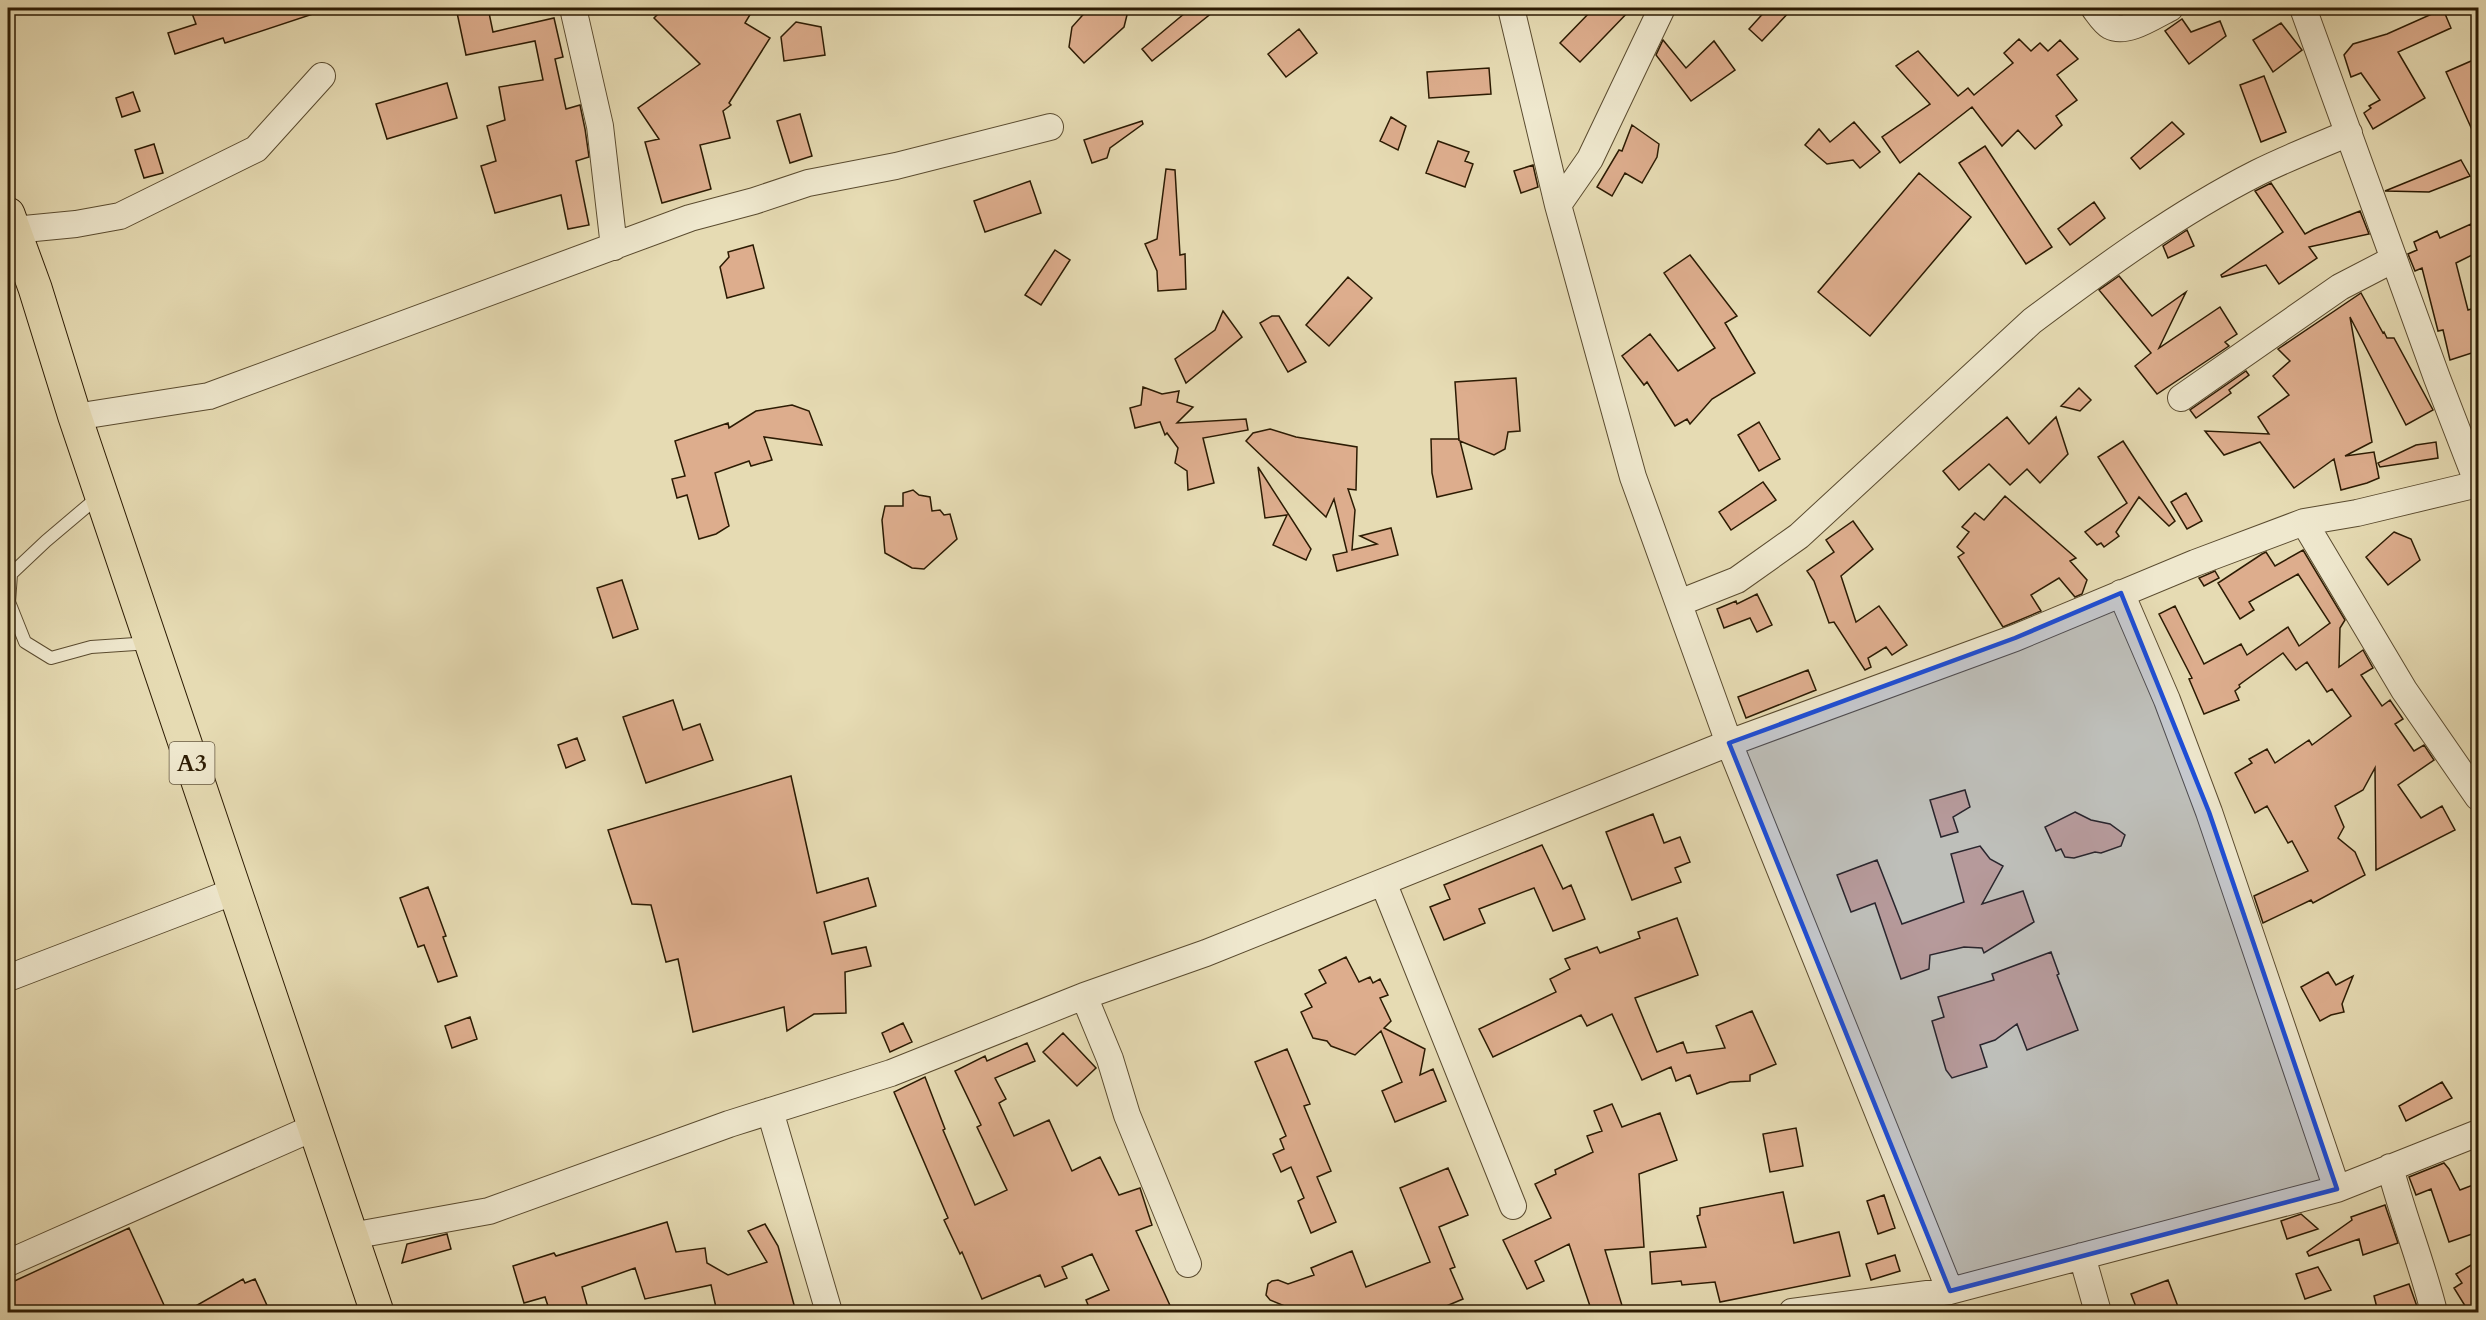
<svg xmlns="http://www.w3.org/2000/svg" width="2486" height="1320" font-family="Cardo,serif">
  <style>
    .building { fill: #ddad8d; stroke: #2c1b03; stroke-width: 1.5 }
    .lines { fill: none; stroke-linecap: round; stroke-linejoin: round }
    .lane-casing { stroke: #5a4b2f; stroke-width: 14 }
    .street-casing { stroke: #5a4b2f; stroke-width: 28 }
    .highway-casing { stroke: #2c1b03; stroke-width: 35 }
    .lane { stroke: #efe8ce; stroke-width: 12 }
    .street { stroke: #efe8ce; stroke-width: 26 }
    .highway { stroke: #e6dbb3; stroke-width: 33 }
    .marked { fill: #1d4ed8; fill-opacity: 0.2; stroke: #1d4ed8; stroke-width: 4.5; stroke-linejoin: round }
    .labels { text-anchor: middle; stroke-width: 6; stroke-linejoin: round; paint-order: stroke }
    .shield { fill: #efe8ce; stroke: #665840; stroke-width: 1.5 }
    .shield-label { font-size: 24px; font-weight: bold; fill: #2c1b03 }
  </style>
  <rect width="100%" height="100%" fill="#e6dbb3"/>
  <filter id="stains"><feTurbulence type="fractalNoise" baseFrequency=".00333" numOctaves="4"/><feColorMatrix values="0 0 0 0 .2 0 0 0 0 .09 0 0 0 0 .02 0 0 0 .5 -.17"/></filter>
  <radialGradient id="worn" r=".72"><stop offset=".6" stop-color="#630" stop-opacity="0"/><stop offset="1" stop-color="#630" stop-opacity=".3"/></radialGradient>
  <path class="building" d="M190,8H218L221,14L239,8H322V11L225,43L223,38L175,54L168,33L196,24Z
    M456,8H488L493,32L554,18L563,57L555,59L566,109L580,105L585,129L589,157L576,161L589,225L568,229L561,195L495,213L481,166L496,161L487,126L505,120L499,87L543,80L535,41L466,55Z
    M664,8H754L745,23L770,38L729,103L731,105L723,111L730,138L700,145L711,189L662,203L645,142L659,139L638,108L700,64L654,18Z
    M1089,8H1120L1127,15L1124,27L1084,63L1069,47L1072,27Z
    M1191,8H1218L1152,61L1142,49Z
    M1594,8H1632L1580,62L1560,43Z
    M1768,8H1793L1762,41L1749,29Z
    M2443,9L2451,28L2398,52L2425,98L2373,129L2364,113L2371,108L2369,106L2380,100L2361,73L2351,77L2344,55L2353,44L2387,34Z
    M2182,19L2191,32L2220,21L2226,36L2189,64L2165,31Z
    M796,22L821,27L825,55L784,61L781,37Z
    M2281,23L2302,50L2273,72L2253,40Z
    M1299,29L1317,53L1286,77L1268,54Z
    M2019,39L2031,51L2040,43L2048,51L2060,40L2078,59L2057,75L2077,100L2056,116L2062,125L2035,149L2018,130L2002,146L1972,107L1900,163L1882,137L1930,104L1896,66L1918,51L1958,96L1968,88L1974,95L2013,63L2004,53Z
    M1663,40L1686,68L1714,41L1735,70L1691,101L1656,55Z
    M2478,58V143L2446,72Z
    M1489,68L1491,94L1429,98L1427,72Z
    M2264,76L2286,132L2261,142L2240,85Z
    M447,83L457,118L387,139L376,104Z
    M133,92L140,111L122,117L116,98Z
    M800,114L812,156L790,163L777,121Z
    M1391,117L1406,126L1398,150L1380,141Z
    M1142,121L1143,124L1110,148L1107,158L1092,163L1084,140Z
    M1854,122L1880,152L1860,168L1853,160L1827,164L1805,145L1819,129L1830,142Z
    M2172,122L2184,134L2140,169L2131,158Z
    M1632,125L1659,144L1657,157L1642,183L1625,173L1612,196L1597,187L1619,150L1622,151Z
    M1438,141L1469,152L1465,161L1473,164L1465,187L1426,173Z
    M154,144L163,173L144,178L135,150Z
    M1985,146L2052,247L2026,264L1959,163Z
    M2461,160L2470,176L2429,192L2385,191Z
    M1533,165L1538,187L1521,193L1514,171Z
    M1166,169L1175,170L1180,255L1185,254L1186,289L1158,291L1157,271L1145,244L1157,239Z
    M1919,173L1971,217L1870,336L1818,292Z
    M1030,181L1041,213L985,232L974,201Z
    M2271,183L2305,234L2314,229L2360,211L2369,234L2309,247L2317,258L2279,284L2266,265L2222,277L2221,275L2283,232L2255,191Z
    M2094,202L2105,218L2070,245L2058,229Z
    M2471,224L2478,240V252L2456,263L2468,310L2478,307V351L2450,360L2443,330L2438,331L2422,268L2415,271L2408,254L2417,250L2414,242L2437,231L2440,238Z
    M2187,230L2194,246L2168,258L2163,246Z
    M753,245L764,288L727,298L720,267L729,257L728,252Z
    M1055,250L1070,260L1041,305L1025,295Z
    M1690,255L1737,316L1725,323L1755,373L1712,399L1690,424L1687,419L1675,426L1647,382L1644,385L1622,356L1650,334L1678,371L1715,348L1664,273Z
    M2119,276L2152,316L2186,292L2159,348L2220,307L2237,334L2225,342L2229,346L2157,394L2135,366L2151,353L2099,290Z
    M1348,277L1372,298L1329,346L1306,325Z
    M2361,293L2383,333L2384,332L2387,338H2394L2433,410L2406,425L2350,317L2372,442L2345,456L2374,452L2379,478L2367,483L2341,490L2334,459L2294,488L2260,442L2224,455L2205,431L2269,434L2258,417L2289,395L2273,376L2290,361L2278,349Z
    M1223,311L1242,337L1186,383L1175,359L1215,330Z
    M1272,316H1279L1306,362L1288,372L1260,323Z
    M2246,371L2249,375L2229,390L2231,393L2196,418L2190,410Z
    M1516,378L1520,431L1508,432L1505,449L1494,455L1460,441L1472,489L1437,497L1432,473L1431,439H1459V441L1455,382Z
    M1143,387L1162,394L1179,391L1177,402L1193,407L1177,423L1246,419L1248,430L1203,438L1214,483L1188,490L1187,471L1175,463L1178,448L1167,433L1165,435L1160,422L1135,428L1130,408L1141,405Z
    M2079,388L2091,400L2080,411L2061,406Z
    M792,405L809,411L822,445L764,437L772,460L751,466L749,461L715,473L729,526L716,534L699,539L687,495L677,498L672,479L685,476L675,441L728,423L729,428L756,411Z
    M2007,417L2029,444L2056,417L2068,454L2040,483L2027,469L2010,485L1989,464L1959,490L1943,471Z
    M1759,422L1780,459L1759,471L1738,435Z
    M1270,429L1296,437L1357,447L1356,490L1348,489L1355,510L1352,550L1377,544L1360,536L1391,528L1398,555L1337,571L1333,555L1347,552L1334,499L1326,517L1246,441L1253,433Z
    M2123,441L2175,521L2169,526L2139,497L2116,532L2119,536L2104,547L2101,543L2097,545L2085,532L2127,503L2098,457Z
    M2436,442L2438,458L2380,467L2378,463L2416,445Z
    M1258,467L1311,549L1306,560L1273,545L1287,515L1265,518Z
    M1763,482L1776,500L1731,530L1719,512Z
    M913,490L919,495L930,497L932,511L940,510L944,515L950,514L957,539L924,569L912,568L885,553L882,520L885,506H903V493Z
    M2186,493L2202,521L2187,529L2171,502Z
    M2005,496L2076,558L2070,561L2087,580L2082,594L2075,597L2059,578L2031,595L2041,611L2003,627L1958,557L1964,553L1957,547L1969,532L1962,527L1975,513L1984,520Z
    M1853,521L1873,549L1841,576L1856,622L1879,606L1907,645L1892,655L1886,647L1868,658L1871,667L1865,670L1834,622L1829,623L1814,581L1807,571L1834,552L1826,540Z
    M2394,532L2411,539L2420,560L2388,585L2366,557Z
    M2303,550L2345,620L2340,628L2339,667L2363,650L2373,668L2361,675L2382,706L2390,700L2403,719L2395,724L2414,751L2424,745L2434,760L2398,785L2421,818L2442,806L2455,830L2376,870L2375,768L2363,790L2335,806L2344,827L2338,838L2355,852L2365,875L2313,903L2311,900L2263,923L2254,896L2308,871L2292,841L2288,843L2267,806L2255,813L2235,773L2252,763L2249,759L2267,749L2275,763L2309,740L2312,745L2351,716L2332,689L2327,692L2307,662L2296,670L2283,653L2239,685L2240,687L2235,691L2239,700L2204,714L2189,679L2192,678L2159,614L2175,606L2204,664L2241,644L2247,655L2288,627L2299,646L2330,623L2298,574L2249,602L2254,610L2240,619L2218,583L2262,554L2266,552L2275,566Z
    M2215,571L2219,578L2204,586L2199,578Z
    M622,580L638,629L613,638L597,588Z
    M1757,594L1772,625L1757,632L1750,618L1724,628L1717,609L1736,601L1737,604Z
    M1808,670L1816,690L1746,718L1738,697Z
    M673,700L683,730L700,724L713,760L646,783L623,717Z
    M577,738L585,760L566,768L558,745Z
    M791,776L817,893L868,878L876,906L824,922L832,954L866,947L871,966L845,972L846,1013L814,1014L787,1031L784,1007L693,1032L678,959L666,962L651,905L632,904L608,830Z
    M1965,790L1970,807L1953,817L1958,832L1941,837L1930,800Z
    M2075,812L2091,820L2110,824L2125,835L2121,846L2101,853L2095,852L2074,858L2065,857L2061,849L2056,851L2045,827Z
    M1653,814L1664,843L1680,837L1690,862L1675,868L1681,882L1632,900L1606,832Z
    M1542,845L1563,889L1571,885L1585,919L1553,931L1534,888L1479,909L1485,923L1444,940L1430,907L1450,899L1444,885Z
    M1980,846L1990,859L2003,866L1982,904L2023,891L2034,922L1984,953L1982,948L1964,947L1930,955L1929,969L1901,979L1875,903L1851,912L1837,875L1877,860L1902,924L1964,902L1951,854Z
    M428,887L446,936L443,937L457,976L438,982L424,945L418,947L400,898Z
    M1677,918L1698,975L1635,998L1657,1052L1683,1042L1687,1053L1725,1048L1716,1026L1752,1011L1776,1064L1750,1075V1081L1730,1082L1697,1094L1690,1075L1676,1081L1671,1067L1642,1080L1612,1014L1587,1026L1581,1015L1493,1057L1479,1029L1556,992L1550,979L1570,969L1565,959L1597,947L1600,953L1640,938L1638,932Z
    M2051,952L2059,974L2057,975L2078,1030L2027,1050L2017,1024L1995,1040L1980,1045L1987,1067L1952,1078L1946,1070L1932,1021L1944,1017L1938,997L1994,980L1992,974Z
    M1346,957L1359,982L1370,977L1373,983L1380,979L1388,995L1380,998L1391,1021L1384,1028L1425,1049L1420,1075L1433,1069L1446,1101L1395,1122L1382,1091L1402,1082L1381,1031L1355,1055L1331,1046L1327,1041L1313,1038L1301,1012L1312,1007L1305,994L1326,983L1319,970Z
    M2328,972L2336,985L2353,976L2342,1004L2344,1012L2331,1015L2320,1021L2301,987Z
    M470,1017L477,1039L452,1048L445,1026Z
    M903,1023L912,1042L890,1052L882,1033Z
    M1063,1033L1096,1068L1077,1086L1043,1052Z
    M1027,1043L1035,1061L995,1078L1006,1099L999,1103L1014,1136L1049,1120L1072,1171L1100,1157L1119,1195L1140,1188L1152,1225L1136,1231L1173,1312H1091L1086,1300L1109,1290L1092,1254L1062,1267L1067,1278L1045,1287L1040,1275L982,1299L962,1252L960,1254L944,1220L948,1218L894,1092L925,1077L945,1129L943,1130L975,1205L1007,1190L977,1127L981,1125L955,1071L985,1056L987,1061Z
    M1287,1049L1310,1104L1304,1106L1331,1171L1317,1177L1336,1222L1311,1233L1298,1201L1304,1198L1291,1167L1281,1172L1273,1154L1284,1149L1280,1139L1286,1136L1255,1062Z
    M2442,1082L2452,1098L2406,1121L2399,1106Z
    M1612,1104L1622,1127L1660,1113L1677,1160L1639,1174L1644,1247L1605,1250L1624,1312H1592L1569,1244L1535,1261L1544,1281L1527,1289L1503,1240L1551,1218L1535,1184L1556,1174L1555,1170L1593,1152L1587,1136L1602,1131L1594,1111Z
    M1796,1128L1803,1166L1770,1172L1763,1134Z
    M2444,1163L2449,1169L2460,1190L2478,1183V1232L2449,1242L2431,1189L2416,1195L2409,1177Z
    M1448,1168L1468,1215L1439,1227L1455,1267L1450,1269L1463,1299L1432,1312H1299L1270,1300L1266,1295L1268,1284L1272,1281L1278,1280L1288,1284L1314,1275L1311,1268L1352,1251L1366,1287L1430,1262L1400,1188Z
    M1783,1192L1794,1243L1839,1232L1850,1276L1720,1302L1715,1282L1682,1285L1681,1281L1652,1284L1650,1252L1706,1247L1697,1216L1700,1215V1208Z
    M1884,1195L1895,1228L1878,1234L1867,1201Z
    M2385,1205L2398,1243L2363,1255L2359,1239L2309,1256L2307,1252L2352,1220L2351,1217Z
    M2301,1214L2318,1229L2287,1239L2281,1221Z
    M667,1222L676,1252L705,1248L707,1263L728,1275L767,1262L748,1231L765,1224L778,1246L796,1312H717L711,1285L645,1299L635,1268L582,1287L589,1312H550L545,1297L524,1303L513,1266L554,1253L556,1256Z
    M129,1228L164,1305L147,1312H8V1284Z
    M447,1234L451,1249L402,1263L407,1244Z
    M1895,1255L1900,1271L1871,1280L1866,1264Z
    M2478,1261V1308L2476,1304L2467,1309L2454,1288L2462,1283L2456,1274Z
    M2318,1267L2331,1290L2305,1299L2296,1274Z
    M243,1279L245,1283L255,1279L270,1312H185Z
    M2168,1280L2180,1312H2138L2131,1294Z
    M2409,1284L2419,1312H2378L2374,1296Z"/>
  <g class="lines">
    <g class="lane-casing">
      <path id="lane" d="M98,497L46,541L11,574L9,602L25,642L51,658L91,647L150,643"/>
    </g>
    <g class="street-casing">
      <path id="street" d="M573,8L600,126L614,247
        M1511,8L1558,205L1633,477L1729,743L1950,1291
        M2094,8C2098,13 2104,23 2110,26C2127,35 2155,15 2170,8
        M2303,8L2437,378L2478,484
        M1558,205L1590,159L1662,8
        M14,230L76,224L120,216L256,149L322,76
        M2181,398L2340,287L2394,259
        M75,417L209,396L690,218L754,201L808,183L896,166L1050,127
        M2304,522L2404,690L2478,797
        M2121,593L2167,700L2209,812L2337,1189
        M1679,603L1737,580L1799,536L2032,321C2103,268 2178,213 2257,173C2287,158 2318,146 2349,133
        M1383,882L1513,1206
        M8,978L235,891
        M1084,996L1110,1059L1127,1115L1188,1264
        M770,1111L829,1312
        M2390,1167C2403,1217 2422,1263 2434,1312
        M351,1236L489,1211L729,1124L891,1073L1084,996L1206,953L1729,743L2015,638L2195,563L2304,522L2357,513L2478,484
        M2082,1256L2098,1312
        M8,1263L315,1127
        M1792,1312L1950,1291L2337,1189L2478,1133"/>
    </g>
    <g class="highway-casing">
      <path id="highway" d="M8,214L35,288L75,417L377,1312"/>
    </g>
    <use href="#lane" class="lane"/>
    <use href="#street" class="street"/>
    <use href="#highway" class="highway"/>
  </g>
  <path class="marked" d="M2121,593L2209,812L2337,1189L1950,1291L1729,743L2015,638Z"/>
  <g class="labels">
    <rect class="shield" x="169.5" y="742" width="45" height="42" rx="4.5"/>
    <g class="shield-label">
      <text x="192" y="771">A3</text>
    </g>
  </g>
  <rect width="2486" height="1320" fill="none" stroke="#e6dbb3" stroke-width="30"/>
  <rect x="9" y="9" width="2468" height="1302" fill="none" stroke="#2c1b03" stroke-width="3"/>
  <rect x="15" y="15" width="2456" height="1290" fill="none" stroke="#2c1b03" stroke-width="1.5"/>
  <rect width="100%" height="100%" filter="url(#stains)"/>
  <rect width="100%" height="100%" fill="url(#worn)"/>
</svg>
